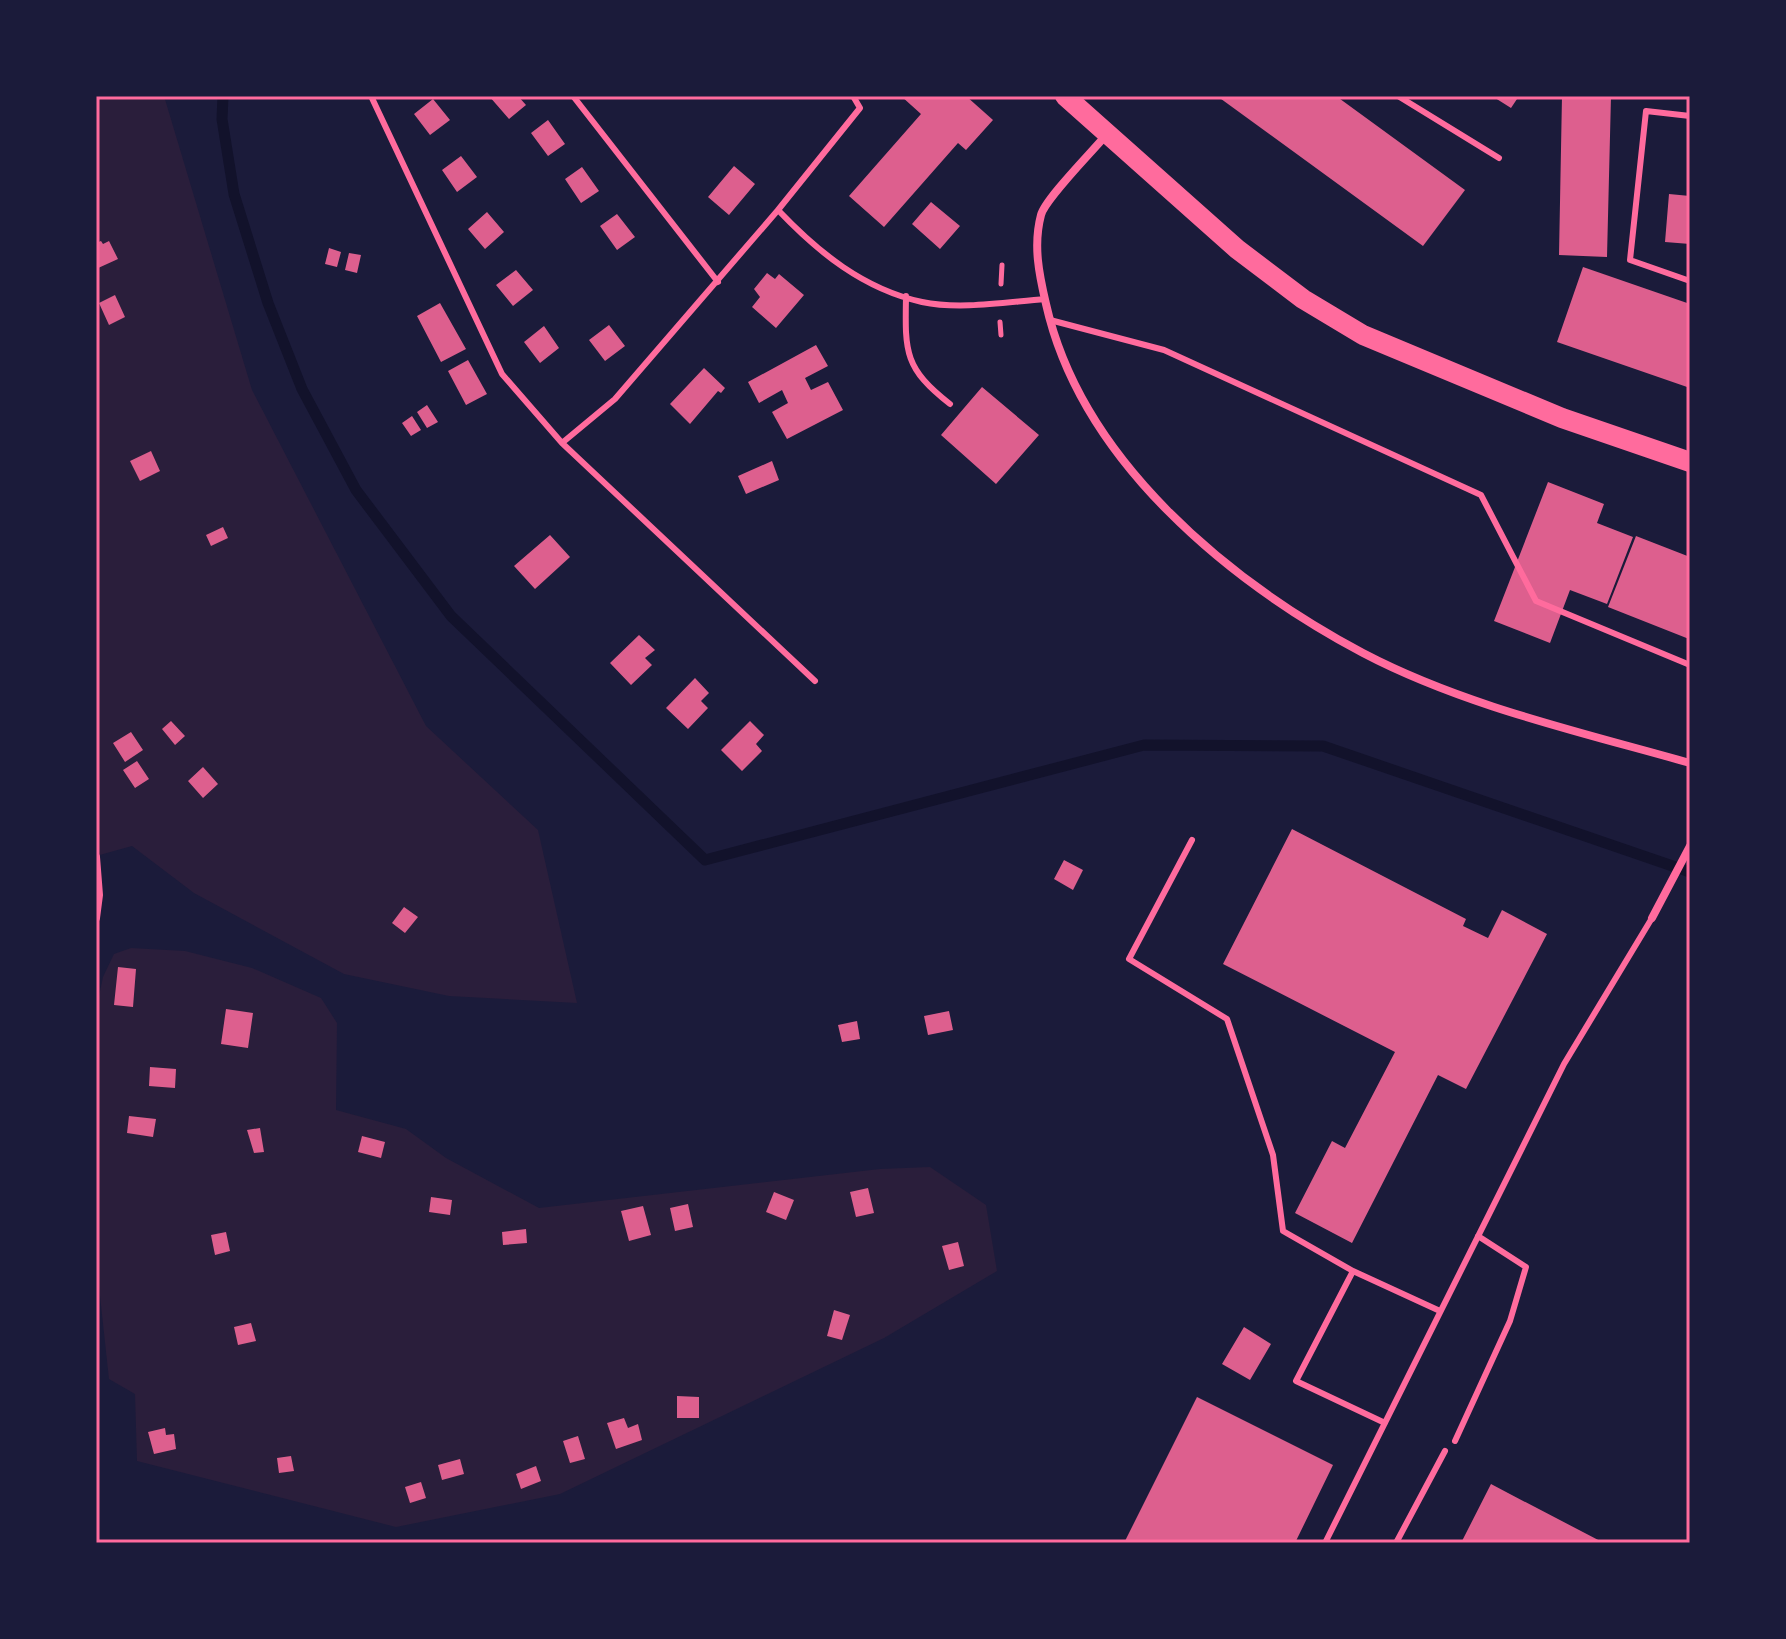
<svg xmlns="http://www.w3.org/2000/svg" width="1786" height="1639" font-family="'Noto Serif',serif">
  <style>
    .green { fill: #2a1e3b }
    .lines { fill: none; stroke-linecap: round; stroke-linejoin: round }
    .stream { stroke: #12122b; stroke-width: 11 }
    .building { fill: #dd5f8e }
    .path { stroke: #ff6b9d; stroke-width: 5 }
    .service { stroke: #ff6b9d; stroke-width: 6 }
    .minor { stroke: #ff6b9d; stroke-width: 8 }
    .primary { stroke: #ff6b9d; stroke-width: 20 }
    .neatline { fill: none; stroke: #ff6b9d; stroke-width: 3 }
  </style>
  <rect width="100%" height="100%" fill="#1b1b3a"/>
  <path class="green" d="M96,96H164L252,390L426,726L538,830L577,1003L449,996L344,974L194,893L132,846L96,856Z
    M131,948L185,951L252,968L321,998L337,1023L336,1110L406,1129L446,1158L539,1208L880,1169L930,1167L986,1205L997,1271L884,1338L560,1494L396,1527L137,1461L135,1394L109,1379L96,1259V1010L103,977L114,954Z"/>
  <g class="lines">
    <path class="stream" d="M223,96L222,119L234,194L268,303L302,389L356,490L451,616L705,860L1144,745L1323,746L1690,872"/>
  </g>
  <path class="building" d="M489,96H518L526,105L509,119Z
    M901,96H966L993,120L966,150L958,143L884,227L849,196L921,114Z
    M1217,96H1336L1465,190L1423,246Z
    M1492,96H1519L1511,108Z
    M1562,96H1611L1607,257L1559,255Z
    M433,99L450,120L430,135L414,114Z
    M548,120L565,144L548,156L531,133Z
    M461,156L477,177L457,192L442,170Z
    M734,166L755,184L729,215L708,197Z
    M582,167L599,191L581,203L565,179Z
    M1669,194L1690,196V244L1665,242Z
    M931,202L960,226L940,249L912,224Z
    M487,212L504,232L485,249L468,229Z
    M617,214L635,237L617,250L600,226Z
    M101,241L103,244L109,241L118,259L96,269V243Z
    M329,248L341,252L337,267L325,264Z
    M349,253L361,255L357,273L345,270Z
    M1583,267L1690,304V388L1557,342Z
    M516,270L533,290L513,306L496,285Z
    M767,273L775,279L779,274L804,295L776,328L752,307L760,297L754,289Z
    M115,295L125,317L109,325L99,303Z
    M440,303L466,349L441,362L417,316Z
    M609,325L625,346L605,361L589,340Z
    M544,326L559,348L540,363L524,342Z
    M816,345L828,366L805,378L811,390L828,382L843,410L787,439L772,412L788,403L782,390L759,403L748,382Z
    M468,360L487,394L466,405L448,371Z
    M704,368L725,388L721,393L718,391L690,424L670,404Z
    M982,387L1039,435L996,484L941,435Z
    M427,405L438,422L427,428L417,412Z
    M412,416L421,430L411,436L402,423Z
    M151,451L160,471L140,481L130,461Z
    M772,461L779,480L746,494L738,476Z
    M1548,482L1604,504L1597,523L1633,537L1607,604L1570,590L1550,643L1494,621Z
    M223,527L228,538L211,546L206,535Z
    M550,535L570,557L535,589L514,566Z
    M1636,536L1690,557L1689,639L1608,607Z
    M639,635L655,650L645,658L652,665L631,685L610,663Z
    M695,678L709,693L701,701L708,708L688,729L666,708Z
    M171,721L185,736L175,745L162,729Z
    M750,721L764,735L756,744L762,751L742,771L721,750Z
    M131,732L143,750L125,762L113,743Z
    M137,761L149,779L135,788L123,770Z
    M203,767L218,784L203,798L188,781Z
    M1292,829L1466,919L1463,926L1488,938L1502,910L1547,934L1466,1089L1438,1075L1352,1243L1295,1213L1332,1141L1345,1148L1395,1052L1223,964Z
    M1064,860L1083,870L1073,890L1054,879Z
    M404,907L418,917L405,933L392,923Z
    M118,967L136,969L133,1007L114,1005Z
    M226,1009L253,1013L248,1048L221,1044Z
    M949,1011L953,1030L928,1035L924,1016Z
    M857,1021L860,1039L842,1042L838,1025Z
    M150,1067L176,1069L175,1088L149,1086Z
    M129,1116L156,1119L153,1137L127,1133Z
    M260,1128L264,1152L254,1153L247,1130Z
    M362,1136L385,1142L381,1158L358,1152Z
    M868,1188L874,1213L856,1217L850,1192Z
    M774,1192L794,1200L786,1220L766,1212Z
    M431,1197L452,1200L450,1215L429,1212Z
    M688,1204L693,1227L675,1231L670,1208Z
    M643,1206L651,1235L629,1241L621,1211Z
    M526,1229L527,1243L503,1245L502,1232Z
    M226,1232L230,1251L215,1255L211,1235Z
    M958,1242L964,1266L949,1270L942,1246Z
    M834,1310L850,1315L842,1340L827,1336Z
    M251,1323L256,1341L238,1345L234,1327Z
    M1244,1327L1271,1344L1250,1380L1222,1364Z
    M677,1396L699,1397V1418H677Z
    M1197,1397L1333,1465L1295,1543H1124Z
    M624,1418L628,1428L638,1424L642,1440L616,1449L607,1423Z
    M165,1428L166,1435L174,1434L176,1449L154,1454L148,1432Z
    M578,1436L585,1459L570,1463L563,1441Z
    M291,1456L294,1471L279,1473L277,1458Z
    M460,1459L464,1474L442,1480L438,1465Z
    M536,1466L541,1481L521,1489L516,1474Z
    M421,1482L426,1498L410,1503L405,1487Z
    M1491,1484L1508,1493L1604,1543H1461Z"/>
  <g class="lines">
    <path class="path" d="M1001,284L1002,265
      M1000,322L1001,335"/>
    <path class="service" d="M371,96L502,374L562,443L615,399L778,210
      M573,96L718,282
      M853,96L860,108L778,210C818,252 863,289 922,302C960,310 1006,302 1045,299
      M1398,96L1499,158
      M1690,116L1646,111L1630,260L1690,281
      M906,296C905,352 904,368 950,404
      M1050,320L1164,350L1481,495L1536,601L1690,665
      M562,443L815,681
      M1192,840L1129,959L1227,1019L1273,1155L1283,1231L1353,1271
      M1385,1423L1296,1381L1353,1271L1440,1311
      M1455,1441L1510,1321L1526,1267L1478,1236
      M1325,1543L1564,1064L1652,918
      M1396,1543L1445,1451"/>
    <path class="minor" d="M1106,135C1093,151 1045,199 1041,215C1033,245 1039,274 1046,304C1081,460 1228,581 1363,653C1464,706 1581,732 1690,763
      M96,857L99,895L96,918
      M1652,918L1690,846"/>
    <path class="primary" d="M1065,96L1237,249L1303,299L1363,335L1562,418L1690,462"/>
  </g>
  <rect width="1786" height="1639" fill="none" stroke="#1b1b3a" stroke-width="196"/>
  <rect x="98" y="98" width="1590" height="1443" class="neatline"/>
</svg>
